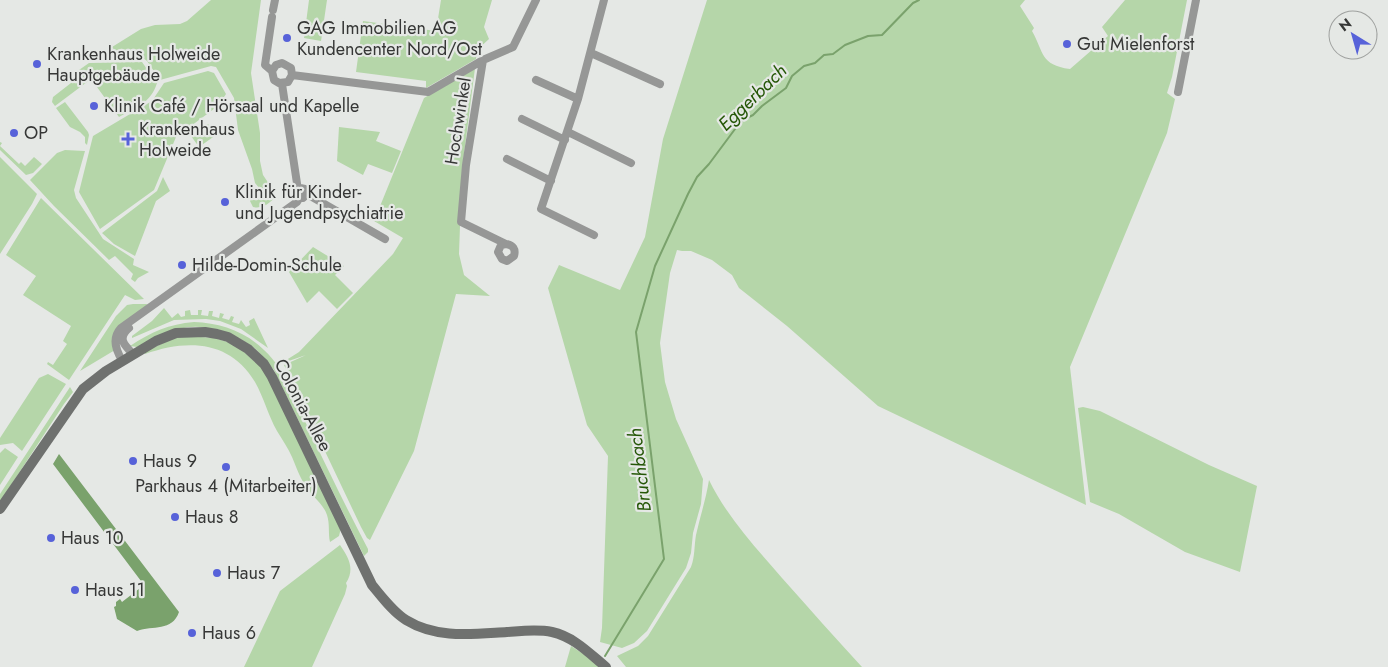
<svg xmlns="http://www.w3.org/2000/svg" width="1388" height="667" font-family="Jost,sans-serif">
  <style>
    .green { fill: #b5d6a9 }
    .water { fill: #7aa26c }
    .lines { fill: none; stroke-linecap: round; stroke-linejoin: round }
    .stream { stroke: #7aa26c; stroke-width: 2 }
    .minor { stroke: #969796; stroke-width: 8 }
    .secondary { stroke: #6f716f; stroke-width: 10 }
    .poi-dot { fill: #5762d9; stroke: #e5e8e5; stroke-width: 2 }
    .labels { text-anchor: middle; stroke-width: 4.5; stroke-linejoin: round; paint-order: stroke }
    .poi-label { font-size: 18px; fill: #363736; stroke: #e5e8e5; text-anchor: start }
    .street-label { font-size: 18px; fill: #363736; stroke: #e5e8e5 }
    .water-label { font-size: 19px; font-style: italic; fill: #255707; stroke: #e5e8e5 }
  </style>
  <rect width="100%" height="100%" fill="#e5e8e5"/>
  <path class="green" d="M211,0H261L251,73L260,133V161L263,175L271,187L275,198C268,204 262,209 253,207L250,201L260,189L255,183L252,169L238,130L234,98L216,67L211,66L160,80L147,61L143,58L102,59L104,52L141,29L155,25L180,24L187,21Z
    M309,0H327L321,41L304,38Z
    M441,0H492L484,27L489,39L477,50L476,59L426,88V81L356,72L363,21L436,31Z
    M707,0H1025L1020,6L1034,28L1032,31C1044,52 1040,65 1070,69L1108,36L1102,27L1125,0H1187L1172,77L1167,93L1175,99L1167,133L1070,367L1086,505L878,406L787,326L739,288L732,275L712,260L691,251H682L677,250L670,273L660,343L665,382L676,419L703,479L701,504L693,533L691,553L686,568L647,631L634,643L622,648L600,642L602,628L608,456L587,425L548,288L559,265L620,290L645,237L663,139Z
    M142,62L157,83C151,103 136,107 119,117L91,79L55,106L52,102L53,97L71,83L79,70L89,63Z
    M475,68L462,170L459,254L464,275L490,296L456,294L414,451L370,540L367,538L361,527L284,365L306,355L280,364L299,352L393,254L403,238L374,221L424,98Z
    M208,71L214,73L226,94L218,106L176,137L154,190L100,229L79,192L93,136L152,101L164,83Z
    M65,102L88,132L89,135L87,145L85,143V137L80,132L70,127L56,108Z
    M208,124L216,135L199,147L191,136Z
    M339,127L380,132L376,141L401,151L392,173L368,164L363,175L337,161Z
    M0,142L2,143L0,146L19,164L21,162L25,166L34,157L42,164L33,173L26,175L0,150Z
    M65,150L85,151L74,190L76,198L103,239L134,259L133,265L149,272L138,278L135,282L131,279L133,274L115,256L109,260L54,206L30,180L57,153Z
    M0,157L37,194L32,204L0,254Z
    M163,177L170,191L156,201L135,256L114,244L102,233L157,191Z
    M41,198L144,299L135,300L125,295L69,380L47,364L48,362L53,365L67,344L63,341L71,326L23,295L36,276L6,255Z
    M313,247L344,266L335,275L353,293L337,309L319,291L307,303L289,272Z
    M133,304H147L146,308L121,325L115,350L80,371L116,316L127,305Z
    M164,308L172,318L178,313L181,317L185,316V311L190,310L191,315H198V310H202L201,315L208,316L209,311H213L212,316L219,318L220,313L224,314L222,318L229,320L231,316L234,317L232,322L239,324L241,320L246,327L250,325L249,321L254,318L268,348L241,329L220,321L206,319L174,320L132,338V336L152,321Z
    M194,322C220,323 245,331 264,350C287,371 297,405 310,432C329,472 348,511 368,549V552L364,556L274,370C267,362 261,353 253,347C234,333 203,322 180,329C165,334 151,341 137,347L130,346C151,332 169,324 194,322Z
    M188,336L214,338L231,343L241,349L264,370L341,528L339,536L330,542C328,533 330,524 327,515C323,503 311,496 305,485C299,476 296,466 292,457C288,448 282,439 277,431C268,415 264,398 255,382C230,340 187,339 145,354L144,352L174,338Z
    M48,374L66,384L22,451L13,443L0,445V438L39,378Z
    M70,387L73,392L64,404L0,502V494Z
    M1083,407L1100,411L1209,465L1257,486L1240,572L1185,552L1119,514L1090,502L1078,408Z
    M5,448L18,457L0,485V453Z
    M709,480C727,517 756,548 782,578C809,608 835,638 862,667H626L617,656L638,646L648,636L691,567C695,556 694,547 696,535C700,517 706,499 709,480Z
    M340,545C349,558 355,569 346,583L347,586L345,594L312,667H244L280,591Z
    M571,646L585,655L600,667H565Z"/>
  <path class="water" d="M59,454L179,612C172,632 153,625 137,631L117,619L114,607L116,606V602L120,599L122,602L144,585L53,464Z"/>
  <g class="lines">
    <path class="stream" d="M605,656L664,559L636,332L655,266L688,194L697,177L709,164L741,121L753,115L762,106L786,88L792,76L804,66L815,63L824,55L833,54L845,45L868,36L882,35L913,3L919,0"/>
    <path class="minor" d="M273,10L275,0
      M591,53L660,84
      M483,60L466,165L461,222L506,244L501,245L498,252L502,259L507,261L514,256C516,249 513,245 506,244
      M272,71L276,65L282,63L291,68L292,75L288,82L279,83L274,80L272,71L265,65L272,17
      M292,75L428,92L483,60L513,47L536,0
      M536,80L578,99
      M282,84L298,190
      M1178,92L1196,0
      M522,119L565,140
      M568,132L631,163
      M507,159L551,181
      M307,194L303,198L300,197L297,192L300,188L305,189L307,194L385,239
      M594,235L541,209L578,99L604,0
      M129,328C117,338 124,345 133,354
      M122,360C115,349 112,338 121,328L297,202L300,197"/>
    <path class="secondary" d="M0,509L83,389L106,371L156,341L176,333L205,332L217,334L228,337L248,349L264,364L272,377L372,585C382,597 393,612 406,620C437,639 472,634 507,632C522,631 537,629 552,632C574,637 589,653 606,667"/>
  </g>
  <g class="poi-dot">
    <circle cx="287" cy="38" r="5"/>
    <circle cx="1067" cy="44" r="5"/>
    <circle cx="37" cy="64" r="5"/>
    <circle cx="94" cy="106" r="5"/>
    <circle cx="14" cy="133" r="5"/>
    <path d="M125.5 131.5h5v5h5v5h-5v5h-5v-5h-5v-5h5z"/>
    <circle cx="225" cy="202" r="5"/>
    <circle cx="182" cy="265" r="5"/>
    <circle cx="133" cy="461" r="5"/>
    <circle cx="226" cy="467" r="5"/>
    <circle cx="175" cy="517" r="5"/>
    <circle cx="51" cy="538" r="5"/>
    <circle cx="217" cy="573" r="5"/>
    <circle cx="75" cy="590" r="5"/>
    <circle cx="192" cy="633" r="5"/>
  </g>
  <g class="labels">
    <g class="poi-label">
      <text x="297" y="34">GAG Immobilien AG<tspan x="297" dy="21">Kundencenter Nord/Ost</tspan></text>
      <text x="1077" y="50">Gut Mielenforst</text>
      <text x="47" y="60">Krankenhaus Holweide<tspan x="47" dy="21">Hauptgebäude</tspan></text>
      <text x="104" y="112">Klinik Café / Hörsaal und Kapelle</text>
      <text x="139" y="135">Krankenhaus<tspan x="139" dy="21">Holweide</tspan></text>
      <text x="24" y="139">OP</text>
      <text x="235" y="198">Klinik für Kinder-<tspan x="235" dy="21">und Jugendpsychiatrie</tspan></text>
      <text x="192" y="271">Hilde-Domin-Schule</text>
      <text x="143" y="467">Haus 9</text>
      <text x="226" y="492" text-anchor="middle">Parkhaus 4 (Mitarbeiter)</text>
      <text x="185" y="523">Haus 8</text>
      <text x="61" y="544">Haus 10</text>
      <text x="227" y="579">Haus 7</text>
      <text x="85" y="596">Haus 11</text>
      <text x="202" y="639">Haus 6</text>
    </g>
    <g class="street-label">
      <text transform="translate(458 121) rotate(-81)" y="6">Hochwinkel</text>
      <text transform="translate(303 405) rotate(62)" y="6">Colonia-Allee</text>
    </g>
    <g class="water-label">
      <text transform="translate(752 97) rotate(-44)" y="7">Eggerbach</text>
      <text transform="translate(639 470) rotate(-97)" y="7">Bruchbach</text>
    </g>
  </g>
  <g transform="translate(1353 35) rotate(323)"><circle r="24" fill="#e5e8e5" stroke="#9fa19f"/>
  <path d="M0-4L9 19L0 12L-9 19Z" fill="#5762d9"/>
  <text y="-8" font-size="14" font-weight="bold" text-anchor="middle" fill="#363736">N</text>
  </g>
</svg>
